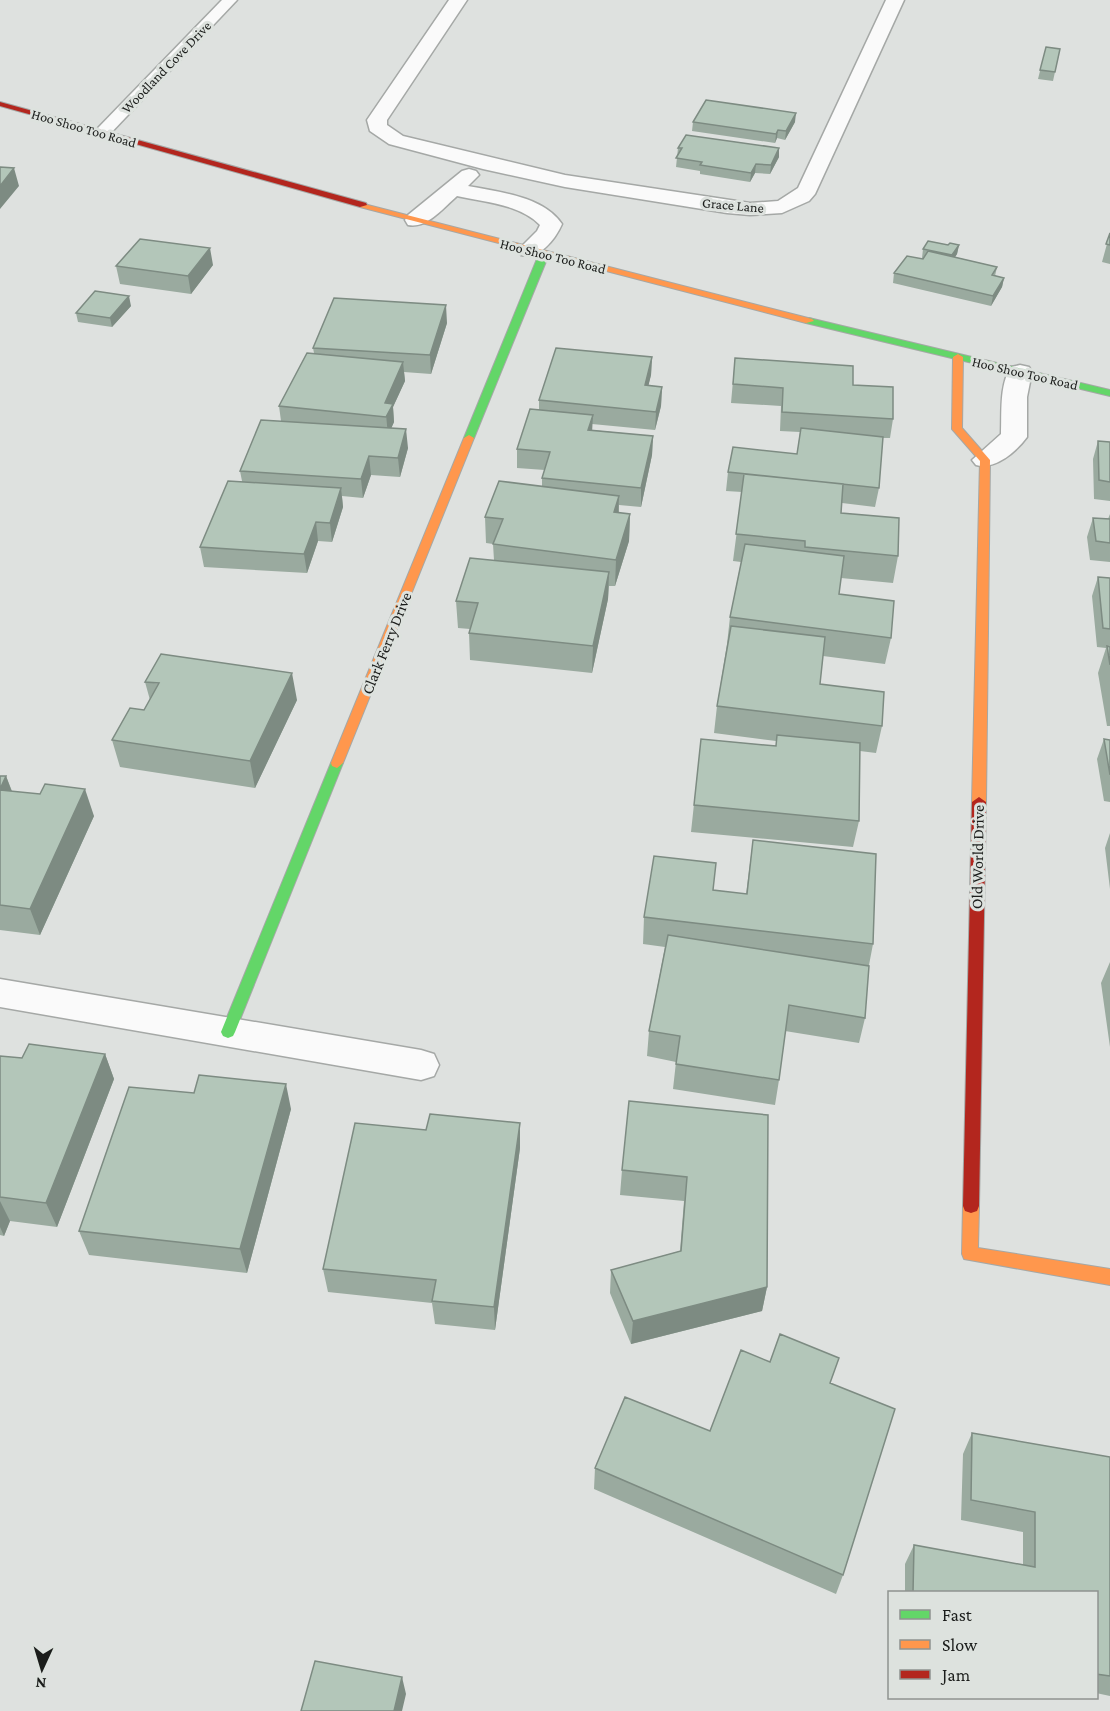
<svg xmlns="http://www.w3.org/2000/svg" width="1110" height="1711" font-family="'Crimson Pro',serif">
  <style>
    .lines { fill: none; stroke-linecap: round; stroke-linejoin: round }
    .lane-casing { stroke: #a5a8a6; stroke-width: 3 }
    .street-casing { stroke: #a5a8a6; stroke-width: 3 }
    .fast-casing { stroke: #a5a8a6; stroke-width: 2 }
    .slow-casing { stroke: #a5a8a6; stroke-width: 2 }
    .jam-casing { stroke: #a5a8a6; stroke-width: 2 }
    .lane { fill: #fafafa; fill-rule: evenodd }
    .street { fill: #fafafa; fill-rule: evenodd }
    .fast { fill: #63d668; fill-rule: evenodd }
    .slow { fill: #ff974d; fill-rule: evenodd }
    .jam { fill: #b3261e; fill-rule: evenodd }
    .wall { fill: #9aaa9f }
    .shaded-wall { fill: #7d8b82 }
    .building { fill: #b3c6b9; stroke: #7d8b82; stroke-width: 1.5 }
    .labels { text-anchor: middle; stroke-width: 6; stroke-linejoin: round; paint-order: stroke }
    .far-street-label { font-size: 14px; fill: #1b1d1b; stroke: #dde2de }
    .street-label { font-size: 16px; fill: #1b1d1b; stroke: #dde2de }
  </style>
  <rect width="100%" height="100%" fill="#dee1df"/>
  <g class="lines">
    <g class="lane-casing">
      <path id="lane" d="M222,0H237L108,136H96L94,133L96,130Z"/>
    </g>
    <g class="street-casing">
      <path id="street" d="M449,0H467L387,120V125L403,136L565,175L750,203L778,201L798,188L886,0H904L815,194L809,201L782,213L750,215L727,213L565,187L483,169L389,144L370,131L367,120Z
        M469,169L476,171L479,175L468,186C499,192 543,196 562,224C555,240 540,259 521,255L518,250L537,231L540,225C520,204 483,202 457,196C443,208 427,229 408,225L405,220L408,215L462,171Z
        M1020,365L1029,367L1032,372L1027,397V437C1016,452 995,470 976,465L972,460L1001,434C1002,414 999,385 1011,367Z
        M0,979L421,1050L434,1054L439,1065L434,1076L421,1080L0,1007Z"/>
    </g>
    <g class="fast-casing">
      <path id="fast" d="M544,251L549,254L474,438L469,441L465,440L464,438L539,254Z
        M809,318L1110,390V396L806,323L804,321Z
        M337,758L343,763L235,1032L233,1036L228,1038L223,1036L221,1032L331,763Z"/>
    </g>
    <g class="slow-casing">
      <path id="slow" d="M360,203L812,319L814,321L806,323L360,207Z
        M958,354L963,357L962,428L990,460L986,802L979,807L972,802L980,461L952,429L953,357Z
        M469,435L474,438L343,763L337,768L332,766L331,763L464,438Z
        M971,1199L977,1201L979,1206L978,1248L1110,1269V1285L964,1259L962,1254L963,1206L965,1201Z"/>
    </g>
    <g class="jam-casing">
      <path id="jam" d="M0,102L366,203L367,205L360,207L0,106Z
        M979,797L986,802L979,1206L977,1211L971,1213L965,1211L963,1206L972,802Z"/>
    </g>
    <use href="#lane" class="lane"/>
    <use href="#street" class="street"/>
    <use href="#fast" class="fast"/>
    <use href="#slow" class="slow"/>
    <use href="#jam" class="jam"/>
  </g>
  <path class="wall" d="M1046,47L1060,49L1053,81L1038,79Z
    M693,122H795L785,140L777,138L775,143L692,131Z
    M678,148L779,157L770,174L755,173L750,182L700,174V171L676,167Z
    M1110,233V264L1102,262Z
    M948,245H959L957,254L955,257L997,267L995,276L1004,278L1002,287L991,306L893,283L894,273L923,259L922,258L923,249Z
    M213,265L191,294L120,284L116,266Z
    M131,306L112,327L78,322L76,313Z
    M447,323L431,374L404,372L405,381L393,407L394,422L391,428L408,448L400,477L371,475L363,498L342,496L343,507L332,542L318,541L307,573L204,567L200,547L242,481L240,471L281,421L279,406L314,353L313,348Z
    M652,357L651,375L648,386L662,387L661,406L655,430L592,424V430L653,436L652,455L641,507L619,505V513L630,514L629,541L615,586H609L608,599L592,673L470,660L469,633L470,629L458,628L456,601L494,560L493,544L486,543L485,517L542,486V478L545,470L517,468V449L539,410V400Z
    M735,358L853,385L893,419L890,438H883L879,488L875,507L842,503L841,513L898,556L893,583L841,578L839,594L891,638L885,664L823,656L820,684L882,726L876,753L860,751L859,821L853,847L691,832L701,739L776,746V741L714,733L717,706L727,644L730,617L741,562L733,561L742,492L726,491L728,472L797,454L800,432L780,431L781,406L731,403Z
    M1098,441L1110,442V501L1094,499L1093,459Z
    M1110,514V562L1090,560L1087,537L1093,518L1108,519Z
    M1098,577L1110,578V726H1107L1098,673L1106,648L1097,647L1092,596Z
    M145,682L297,700L255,788L120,767L112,740L144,710L150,700Z
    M1104,739L1110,740V802L1104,801L1097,759Z
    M0,776H6L12,791L94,816L40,935L0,930Z
    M1110,833V889L1105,848Z
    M753,840L873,944L869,965L865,1018L859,1043L785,1031L779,1080L775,1105L673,1089L676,1062L647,1056L649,1031L665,947L643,944L644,917L713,890L746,894Z
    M1110,962V1047L1101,983Z
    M105,1054L114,1079L57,1227L10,1221L4,1236L0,1235V1056L22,1058Z
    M194,1093L291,1109L247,1273L89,1255L79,1231Z
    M768,1115L767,1287L762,1311L631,1344L610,1293L611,1270L680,1251L684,1201L620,1195L622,1170Z
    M520,1148L495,1330L435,1324L432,1303L328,1292L323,1269Z
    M770,1362L831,1383L843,1575L836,1594L594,1489L595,1468L710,1431Z
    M972,1433L1110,1457V1696L1096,1693V1593H905V1564L914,1545L1023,1565V1532L961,1520L963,1454Z"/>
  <path class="shaded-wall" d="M796,113L795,122L785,140L786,131Z
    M778,130L777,138L775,143L776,134Z
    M779,148V157L770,174L771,165Z
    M756,164L755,173L750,182L751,173Z
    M14,168L19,186L0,209V186Z
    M959,245L957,254L950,265L952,255Z
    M210,248L213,265L191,294L188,276Z
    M1004,278L1002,287L991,306L993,296Z
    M129,296L131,306L112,327L110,318Z
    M446,305L447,323L431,374L430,355Z
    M652,357L651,375L644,404L645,385Z
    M403,362L405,381L393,407L394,422L388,436L385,403Z
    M662,387L661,406L655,430L656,412Z
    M593,415L592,433L588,430Z
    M406,429L408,448L400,477L398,458Z
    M653,436L652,455L641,507V488Z
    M369,456L371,475L363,498L361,479Z
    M341,488L343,507L332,542L330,523Z
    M619,496L618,522L614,512Z
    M630,514L629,541L615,586L616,560Z
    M316,522L318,541L307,573L304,554Z
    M609,572L608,599L592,673L593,646Z
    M292,673L297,700L255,788L250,761Z
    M6,776L16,803L0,792V789Z
    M85,789L94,816L40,935L30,909Z
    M105,1054L114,1079L57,1227L46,1203Z
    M286,1084L291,1109L247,1273L240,1249Z
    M520,1123V1148L495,1330L494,1307Z
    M0,1201L10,1221L4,1236L0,1227Z
    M767,1287L762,1311L631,1344L633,1321Z
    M402,1677L406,1694L402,1711H394Z"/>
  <path class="building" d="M1046,47L1060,49L1055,72L1040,70Z
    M706,100L796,113L786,131L778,130L776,134L693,122Z
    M686,135L779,148L771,165L756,164L751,173L700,165L702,162L676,158L682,148H678Z
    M0,167L14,168L0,186Z
    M1110,233V245L1106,244Z
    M140,239L210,248L188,276L116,266Z
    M928,241L948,245L950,243L959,245L952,255L923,249Z
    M928,251L997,267L992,275L1004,278L993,296L894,273L907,256L923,259Z
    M95,291L129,296L110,318L76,313Z
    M334,298L446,305L430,355L313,348Z
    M556,348L652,357L645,385L662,387L656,412L539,400Z
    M307,353L403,362L385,403L393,404L386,417L279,406Z
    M735,358L853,366V385L893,387V419L782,412L783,388L733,384Z
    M530,409L593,415L588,430L653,436L641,488L542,478L550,452L517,449Z
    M261,420L406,429L398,458L369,456L361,479L240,471Z
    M801,428L883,437L879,488L728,472L733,447L797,454Z
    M1098,441L1110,442V482L1099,480Z
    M744,474L843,484L841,513L899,518L898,556L805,547V541L736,534Z
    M228,481L341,488L330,523L316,522L304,554L200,547Z
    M499,481L619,496L614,512L630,514L616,560L493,544L503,519L485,517Z
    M1093,518L1110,519V543L1096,541Z
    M745,544L844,556L839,594L894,601L891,638L730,617Z
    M470,558L609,572L593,646L469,633L478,603L456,601Z
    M1098,577L1110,578V629L1103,628Z
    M731,626L825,637L820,684L884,692L882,726L717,706Z
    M1107,646L1110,647V665Z
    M161,654L292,673L250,761L112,740L130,708L144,710L159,683L145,682Z
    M777,735L860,743L859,821L694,805L701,739L776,746Z
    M1104,739L1110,740V775Z
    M0,776H6L0,789Z
    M45,784L85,789L30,909L0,905V790L40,794Z
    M753,840L876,854L873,944L644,917L654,856L716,863L713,890L747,894Z
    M668,935L869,966L865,1018L789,1005L779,1080L676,1064L680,1036L649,1031Z
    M29,1044L105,1054L46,1203L0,1197V1056L22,1058Z
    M199,1075L286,1084L240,1249L79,1231L129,1087L194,1093Z
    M629,1101L768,1115L767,1287L633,1321L611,1270L681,1251L687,1177L622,1170Z
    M430,1114L520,1123L494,1307L432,1301L436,1280L323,1269L355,1123L426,1130Z
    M780,1334L839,1358L830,1383L895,1409L843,1575L595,1468L625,1397L710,1431L741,1350L770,1362Z
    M972,1433L1110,1457V1676L1096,1674V1593H913L914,1545L1035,1567V1512L971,1500Z
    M315,1661L402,1677L394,1711H301Z"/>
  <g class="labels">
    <g class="far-street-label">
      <text transform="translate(166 67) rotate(-46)" y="5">Woodland Cove Drive</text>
      <text transform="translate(84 128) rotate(16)" y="5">Hoo Shoo Too Road</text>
      <text transform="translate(733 205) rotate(5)" y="5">Grace Lane</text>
      <text transform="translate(553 256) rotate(14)" y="5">Hoo Shoo Too Road</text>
      <text transform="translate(1025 373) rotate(13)" y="5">Hoo Shoo Too Road</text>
    </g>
    <g class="street-label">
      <text transform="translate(386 643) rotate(-68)" y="6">Clark Ferry Drive</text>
      <text transform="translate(977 857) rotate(-89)" y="6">Old World Drive</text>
    </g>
  </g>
  <rect x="888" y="1591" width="210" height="108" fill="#dde2de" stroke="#8f9390" stroke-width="1.5"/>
  <rect x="900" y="1610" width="30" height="9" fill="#63d668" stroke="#8f9390" stroke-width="1.5"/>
  <text x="942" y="1621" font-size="18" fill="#1b1d1b">Fast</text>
  <rect x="900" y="1640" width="30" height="9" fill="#ff974d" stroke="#8f9390" stroke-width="1.5"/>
  <text x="942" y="1651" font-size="18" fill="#1b1d1b">Slow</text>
  <rect x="900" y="1670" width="30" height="9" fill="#b3261e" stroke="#8f9390" stroke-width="1.5"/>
  <text x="942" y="1681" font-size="18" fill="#1b1d1b">Jam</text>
  <g transform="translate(42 1669) rotate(184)" stroke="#dde2de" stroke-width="4.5" paint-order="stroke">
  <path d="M0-4.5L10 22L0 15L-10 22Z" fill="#1b1d1b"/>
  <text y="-9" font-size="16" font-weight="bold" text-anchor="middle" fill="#1b1d1b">N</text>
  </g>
</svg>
